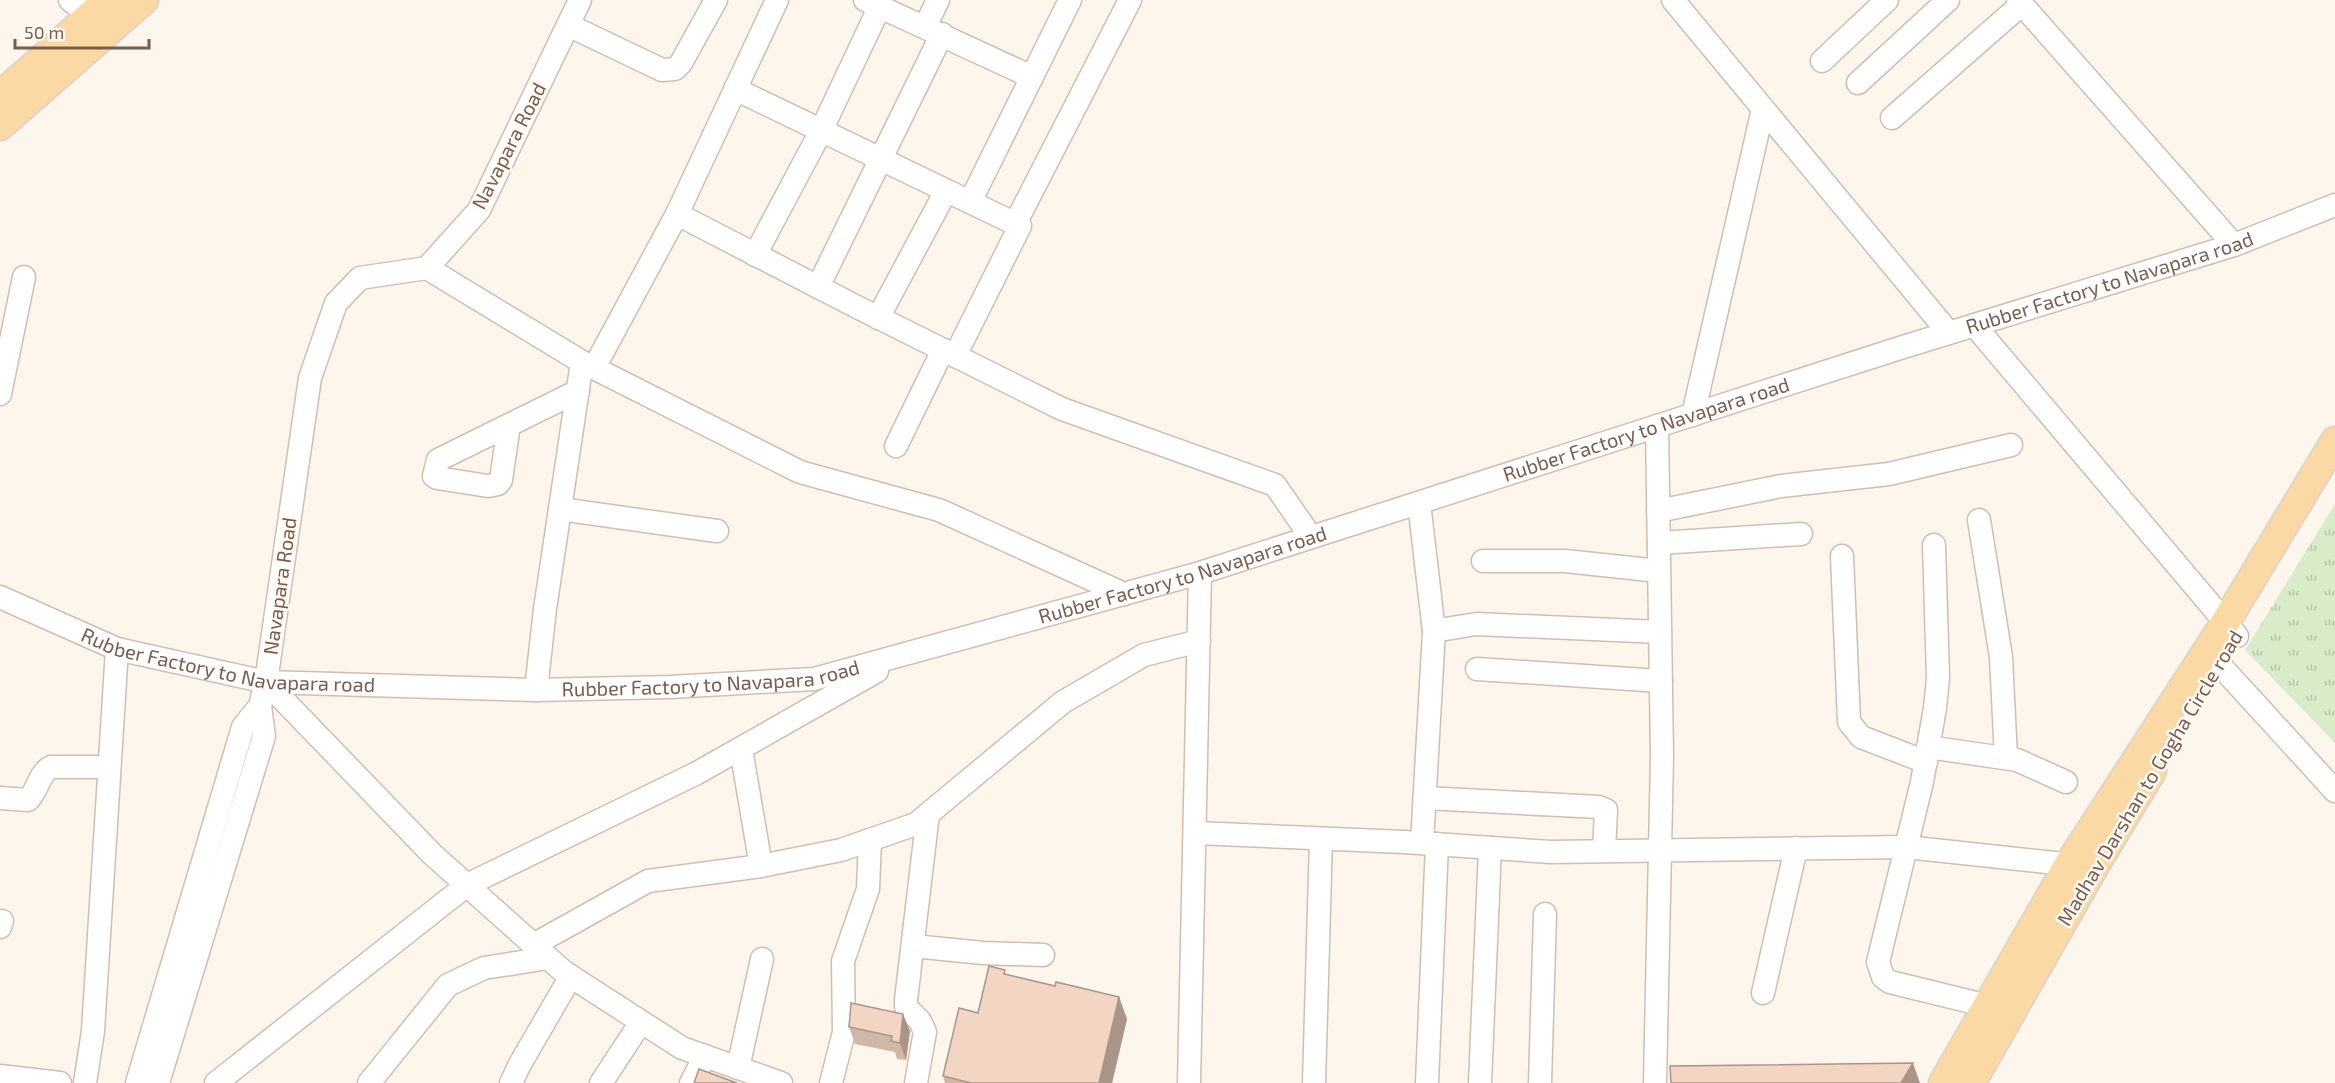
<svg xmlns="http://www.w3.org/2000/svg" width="2335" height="1083" font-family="'Exo 2',sans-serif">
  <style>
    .park { fill: url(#park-tufts) }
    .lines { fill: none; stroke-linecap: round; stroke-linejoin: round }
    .minor-casing { stroke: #d1beb0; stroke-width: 25 }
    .major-casing { stroke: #dad1cd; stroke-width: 31 }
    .minor { stroke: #fff; stroke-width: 22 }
    .major { stroke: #fbd9a5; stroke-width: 28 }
    .wall { fill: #d1b7a8 }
    .shaded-wall { fill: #aa9588 }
    .building { fill: #f3d5c3; stroke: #aa9588; stroke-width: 1.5 }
    .labels { text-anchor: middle; stroke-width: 5; stroke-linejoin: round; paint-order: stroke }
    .street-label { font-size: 20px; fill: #7a5c4d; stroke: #fffaf3 }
  </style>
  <defs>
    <pattern id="park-tufts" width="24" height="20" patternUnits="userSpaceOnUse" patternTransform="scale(1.5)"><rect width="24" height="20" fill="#d8ecc9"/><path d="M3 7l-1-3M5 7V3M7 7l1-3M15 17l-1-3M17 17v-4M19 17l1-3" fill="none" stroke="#b4c2a5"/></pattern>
  </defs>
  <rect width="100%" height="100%" fill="#fdf6ec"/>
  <path class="park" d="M2335,504V743L2245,650Z"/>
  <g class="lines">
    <g class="minor-casing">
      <g id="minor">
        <path d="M70,0L91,16"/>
        <path d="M580,0L479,210L427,268L360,278L336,303L310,378L266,682L432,854L564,972L682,1048L781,1083"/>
        <path d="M865,0L1032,77"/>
        <path d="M1673,0L1949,333"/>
        <path d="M2018,0L2234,245"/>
        <path d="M568,25L662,70L675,69L681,63L716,0"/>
        <path d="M925,27L938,0"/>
        <path d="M1822,61L1887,0"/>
        <path d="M1858,83L1948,0"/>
        <path d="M735,89L1020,226L955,356"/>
        <path d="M1892,118L2022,4"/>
        <path d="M970,202L1070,0"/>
        <path d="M677,214L855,306L1062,409L1275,485L1311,537"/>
        <path d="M1015,224L1130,0"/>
        <path d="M755,255L821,131L880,6"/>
        <path d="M427,268L582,362L545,609L536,690"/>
        <path d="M818,287L942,34"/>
        <path d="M878,318L946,191"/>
        <path d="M1974,325L2237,636"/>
        <path d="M582,362L800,472L939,510L1124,594"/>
        <path d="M594,368L677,214L777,0"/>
        <path d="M0,394L24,277"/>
        <path d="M1693,415L1763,109"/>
        <path d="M509,425L501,480L498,484L488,486L437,478L434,476L438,460L578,391"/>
        <path d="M896,446L943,350"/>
        <path d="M1419,503L1434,631"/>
        <path d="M560,509L717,531"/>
        <path d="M1658,511L1781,486L1889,474L2011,445"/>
        <path d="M1979,520L2001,657L2006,758"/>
        <path d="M1659,543L1801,534"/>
        <path d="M1934,545L1938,678L1935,708L1922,782L1878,962L1883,977L1890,982L1988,1006"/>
        <path d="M1842,556L1849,722L1861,737L1926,762"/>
        <path d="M1483,561H1565L1659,571"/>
        <path id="s1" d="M0,597L117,649L266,682L536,690L670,687L814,679L1200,573L1900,348L2234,245L2335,205"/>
        <path d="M2218,663L2335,791"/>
        <path d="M1477,669L1661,681"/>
        <path d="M1928,747L2017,760L2066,782"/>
        <path d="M741,749L761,866"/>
        <path d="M0,798L28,800C38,791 38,774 51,767H109"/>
        <path d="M1425,798L1599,807L1606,810L1604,851"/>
        <path d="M1195,833L1404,842L1551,852L1906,847L2083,866"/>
        <path d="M1422,843L1434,631L1476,624L1660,632"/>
        <path d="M0,927L2,921"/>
        <path d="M535,944L648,881L761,866L841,850L916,824L1063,702L1144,655L1199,641"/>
        <path d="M913,946L983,953L1043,955"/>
        <path d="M1763,993L1796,848"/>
        <path d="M738,1068L762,959"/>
        <path d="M0,1076L60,1083"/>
        <path d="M85,1083L93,1031L117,649"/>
        <path d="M137,1083L243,727L260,706"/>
        <path d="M158,1083L264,736L260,706L266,682"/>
        <path d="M216,1083L467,885L697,773L877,671"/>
        <path d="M369,1083L448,985L484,968L548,958"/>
        <path d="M511,1083L520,1064L571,976"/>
        <path d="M601,1083L641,1022"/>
        <path d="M691,1083L705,1056"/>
        <path d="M831,1083L844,1032L843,961L868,889L870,840"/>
        <path d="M916,1083L925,1032L920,1021L906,1007V1000L928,814"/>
        <path d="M1189,1083L1200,573"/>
        <path d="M1314,1083L1321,839"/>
        <path d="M1427,1083L1437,844"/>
        <path d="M1480,1083L1490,848"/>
        <path d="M1540,1083L1545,914"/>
        <path d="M1655,1083L1662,756L1657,426"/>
      </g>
    </g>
    <g class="major-casing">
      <path id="major" d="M0,96L108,0
        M0,126L144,0
        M1943,1083L2069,864L2225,623L2335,441
        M1971,1083L2094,867L2152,771"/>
    </g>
    <use href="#minor" class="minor"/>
    <use href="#major" class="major"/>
  </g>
  <path class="wall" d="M1007,974L1055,986L1119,997L1127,1019L1112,1083H945L943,1076Z
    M849,1027L910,1031L906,1060L897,1059L895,1052L855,1044Z"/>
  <path class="shaded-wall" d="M1119,997L1127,1019L1112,1083H1099Z
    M903,1014L910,1031L906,1060L900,1043Z
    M1913,1063L1920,1083H1901Z"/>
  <path class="building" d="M989,966L1005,970L1004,974L1055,986L1056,982L1119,997L1099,1083H971L943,1076L959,1008L978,1013Z
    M851,1003L903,1014L900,1043L891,1041L892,1036L849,1027Z
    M1913,1063L1901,1083H1671L1670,1066Z
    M699,1069L737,1083H694Z"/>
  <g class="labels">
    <g class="street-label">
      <text transform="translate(509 146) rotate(-63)" y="7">Navapara Road</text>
      <text dy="7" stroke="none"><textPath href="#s1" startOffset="2184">Rubber Factory to Navapara road</textPath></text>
      <text dy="7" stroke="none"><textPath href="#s1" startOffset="1698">Rubber Factory to Navapara road</textPath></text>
      <text dy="7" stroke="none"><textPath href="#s1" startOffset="1212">Rubber Factory to Navapara road</textPath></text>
      <text transform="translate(280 586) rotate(-82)" y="7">Navapara Road</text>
      <text dy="7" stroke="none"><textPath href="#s1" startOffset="240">Rubber Factory to Navapara road</textPath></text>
      <text dy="7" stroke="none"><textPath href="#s1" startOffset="726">Rubber Factory to Navapara road</textPath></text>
      <text transform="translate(2150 778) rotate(-59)" y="7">Madhav Darshan to Gogha Circle road</text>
    </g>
  </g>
  <path d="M15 39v9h134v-9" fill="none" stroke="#7a5c4d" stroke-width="3"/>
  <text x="24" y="39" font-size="18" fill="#7a5c4d" stroke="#fffaf3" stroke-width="4.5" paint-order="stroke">50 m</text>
</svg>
